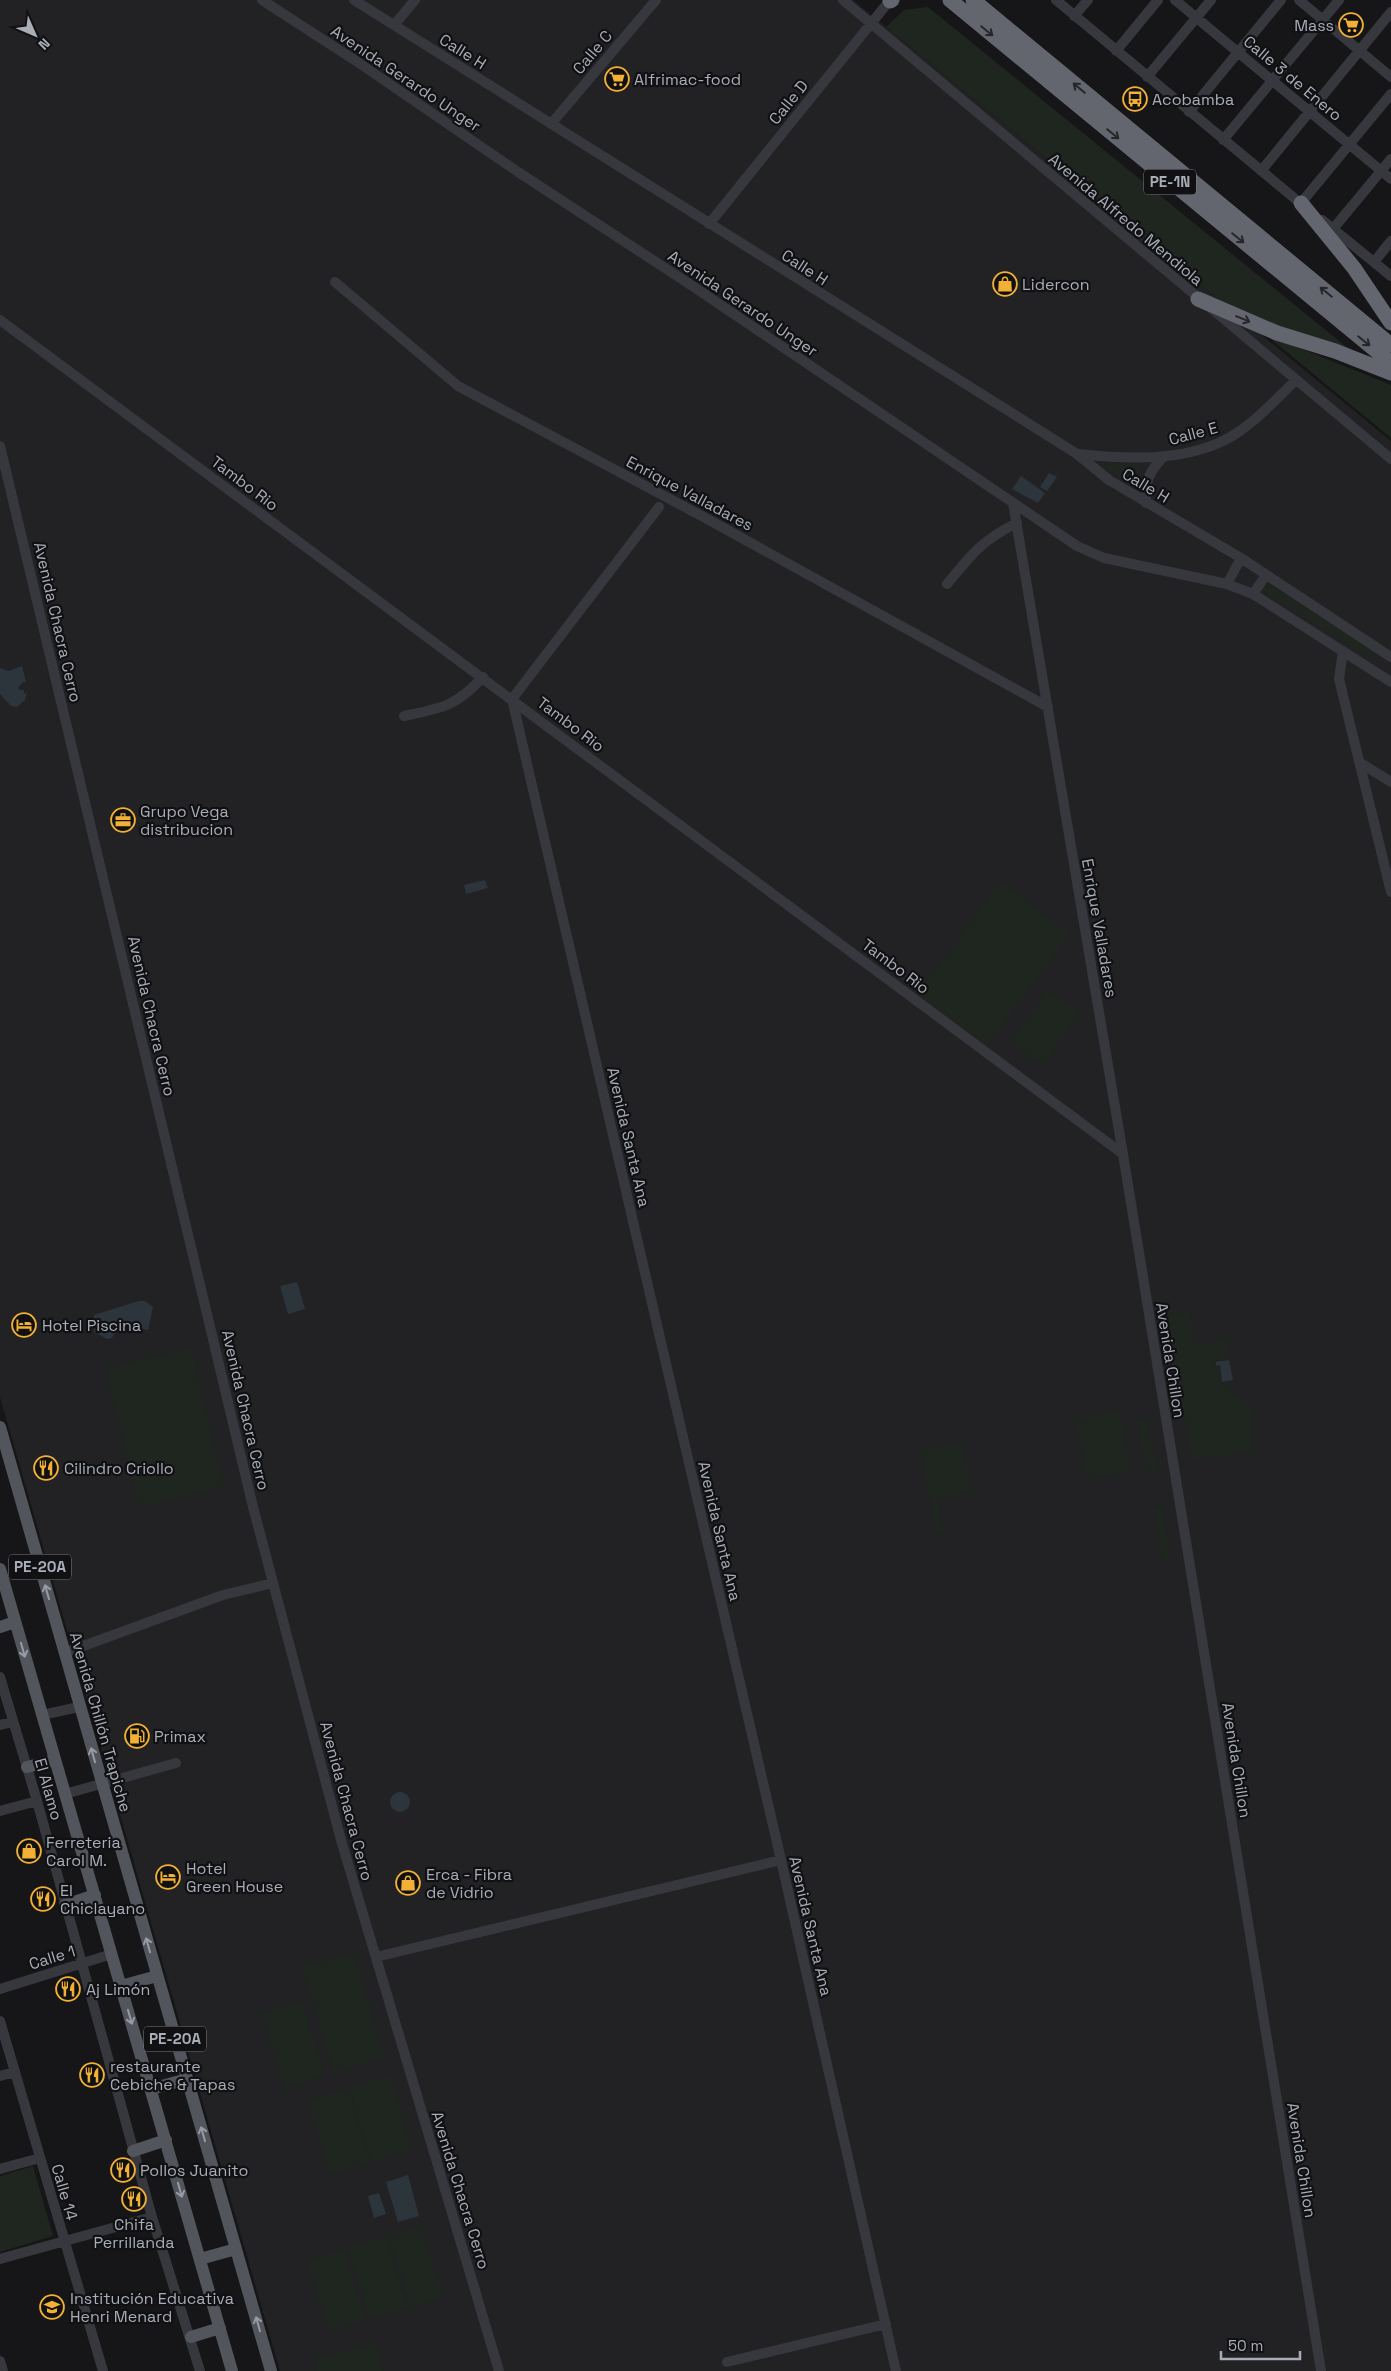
<svg xmlns="http://www.w3.org/2000/svg" width="1391" height="2371" font-family="'Space Grotesk',sans-serif">
  <style>
    .built { fill: #222225 }
    .green { fill: #1e261f }
    .water { fill: #2c353c }
    .lines { fill: none; stroke-linecap: round; stroke-linejoin: round }
    .minor { stroke: #37383d; stroke-width: 10 }
    .major { stroke: #53555c; stroke-width: 12 }
    .highway { stroke: #63666e; stroke-width: 15 }
    .oneway { stroke: #26262a }
    .oneway2 { stroke: #979ba6 }
    .labels { text-anchor: middle; stroke-width: 4.5; stroke-linejoin: round; paint-order: stroke }
    .shield { fill: #111113; stroke: #7b7e86; stroke-width: 1 }
    .shield-label { font-size: 15px; font-weight: bold; fill: #a8adb8 }
    .poi-label { font-size: 16px; fill: #a8adb8; stroke: #111113; text-anchor: start }
    .street-label { font-size: 16px; fill: #a8adb8; stroke: #111113 }
  </style>
  <rect width="100%" height="100%" fill="#161618"/>
  <path class="built" d="M0,0H853L1391,441V2371H280L0,1397Z"/>
  <path class="green" d="M928,7L1349,349L1235,313L886,27L904,10Z
    M1265,334L1391,385V438Z
    M1096,464L1137,465L1139,466V473L1131,484Z
    M1267,583L1374,651L1368,657L1262,591Z
    M1000,881L1071,933L987,1046L917,994Z
    M1047,990L1080,1013L1043,1066L1010,1042Z
    M1190,1311L1193,1345L1228,1339L1230,1354L1224,1355V1359L1214,1360L1215,1367H1218L1221,1384L1229,1383L1234,1394C1258,1399 1252,1433 1253,1452L1192,1460L1167,1316Z
    M191,1347L224,1487L139,1508L106,1368Z
    M1120,1410L1131,1471L1087,1480L1075,1419Z
    M1148,1419L1158,1476L1147,1478L1137,1421Z
    M962,1442L972,1492L937,1499L943,1526H945L947,1533L937,1535L920,1450Z
    M1162,1506L1171,1559L1163,1561L1153,1507Z
    M354,1952L385,2058L333,2073L302,1967Z
    M302,2000L325,2075L284,2088L261,2013Z
    M390,2075L412,2150L371,2162L349,2087Z
    M348,2088L370,2163L329,2175L308,2100Z
    M33,2166L53,2236L0,2252V2176Z
    M421,2225L444,2297L411,2308L388,2235Z
    M386,2236L407,2308L369,2319L348,2247Z
    M344,2249L366,2320L329,2332L307,2261Z
    M376,2342L384,2371H317L314,2359Z"/>
  <path class="water" d="M1049,473L1057,477L1047,491L1040,487Z
    M1021,476L1045,493L1038,503L1012,489Z
    M22,666L26,682H23L18,688L20,690H24V694L27,692L25,700L17,707L11,706L0,694V668L8,671Z
    M485,880L488,888L466,894L464,885Z
    M297,1282L305,1309L288,1314L280,1286Z
    M139,1301H145L153,1307L148,1330L138,1328L129,1322L120,1325L112,1338L107,1339L94,1332V1315Z
    M1229,1360L1233,1380L1222,1382L1220,1365L1216,1366V1362Z
    M390 1802a10 10 0 1 1 20 0a10 10 0 1 1-20 0Z
    M408,2175L419,2216L398,2222L386,2182Z
    M379,2193L386,2214L374,2218L368,2196Z"/>
  <g class="lines">
    <path class="minor" d="M262,0L356,61L518,172L691,285L1077,546L1104,558L1227,584L1253,594L1391,682
      M354,0L1077,454L1109,480L1241,558L1391,657
      M843,0L1391,459
      M1056,0L1305,207
      M1175,0L1391,179
      M1299,0L1391,77
      M1074,16L1088,0
      M394,25L415,0
      M1116,51L1158,0
      M1147,77L1211,0
      M1189,112L1281,0
      M551,124L656,0
      M1223,140L1339,0
      M1261,171L1391,12
      M1301,203L1391,94
      M1322,220L1391,276
      M709,224L890,0
      M1333,229L1391,159
      M1374,262L1391,241
      M335,282L458,386L711,521L1048,707
      M0,320L1123,1154
      M0,446L253,1507L341,1840L499,2371
      M1078,454C1125,459 1181,462 1225,440C1251,427 1274,401 1295,381
      M1013,503L1123,1154L1321,2371
      M1146,503C1145,480 1149,472 1164,456
      M659,507L512,699L781,1860L896,2371
      M947,584C971,555 982,540 1017,523
      M1227,584L1241,558
      M1253,594L1266,575
      M1343,651L1339,679L1391,892
      M404,716C442,708 455,707 483,677
      M1359,762L1391,782
      M64,1653L223,1595L273,1583
      M0,1677L37,1801L152,2217L200,2371
      M42,1715L79,1707
      M0,1725L13,1722
      M65,1794L176,1763
      M0,1811L37,1801
      M376,1957L781,1860
      M0,1989L112,1954
      M0,2021L103,2371
      M0,2076L15,2072
      M0,2169L40,2158
      M0,2259L152,2217
      M0,2361L3,2371
      M727,2362L886,2324"/>
    <path class="major" d="M0,1427L271,2371
      M0,1569L232,2371
      M0,1627L15,1622
      M27,1767L55,1760
      M65,1905L95,1895
      M121,1986L157,1976
      M151,2089L187,2079
      M133,2151L166,2140
      M200,2259L236,2249
      M191,2337L220,2328"/>
    <path class="highway" d="M950,0L1391,363
      M973,0L1391,345
      M890,1L892,0
      M1301,203L1354,268L1391,323
      M1198,299L1277,333L1335,351L1391,373"/>
  </g>
  <defs><path id="oneway-shaft" d="M-6 0H5M1.5-3L5.5 0L1.5 3" fill="none" stroke-width="1.6" stroke-linecap="round" stroke-linejoin="round" transform="scale(1.25)"/></defs>
  <g class="oneway">
    <use href="#oneway-shaft" transform="translate(987 31) rotate(39)"/>
    <use href="#oneway-shaft" transform="translate(1079 88) rotate(-140)"/>
    <use href="#oneway-shaft" transform="translate(1113 134) rotate(39)"/>
    <use href="#oneway-shaft" transform="translate(1238 238) rotate(39)"/>
    <use href="#oneway-shaft" transform="translate(1326 292) rotate(-141)"/>
    <use href="#oneway-shaft" transform="translate(1243 319) rotate(23)"/>
    <use href="#oneway-shaft" transform="translate(1364 341) rotate(39)"/>
  </g>
  <g class="oneway2">
    <use href="#oneway-shaft" transform="translate(47 1592) rotate(-106)"/>
    <use href="#oneway-shaft" transform="translate(23 1650) rotate(74)"/>
    <use href="#oneway-shaft" transform="translate(93 1755) rotate(-106)"/>
    <use href="#oneway-shaft" transform="translate(148 1945) rotate(-106)"/>
    <use href="#oneway-shaft" transform="translate(130 2017) rotate(74)"/>
    <use href="#oneway-shaft" transform="translate(203 2134) rotate(-106)"/>
    <use href="#oneway-shaft" transform="translate(180 2190) rotate(74)"/>
    <use href="#oneway-shaft" transform="translate(258 2324) rotate(-106)"/>
  </g>
  <defs>
    <g id="supermarket-ring" transform="scale(1.25)"><circle r="9.5" fill="#111113" stroke="#f2b134" stroke-width="1.5"/><path d="M-6-5.5h2.5l.6 2H6L4.5 2H-2.5L-4.4-4H-6ZM-1.5 3.2a1.3 1.3 0 1 0 .1 0ZM3 3.2a1.3 1.3 0 1 0 .1 0Z" fill="#f2b134"/></g>
    <g id="bus-ring" transform="scale(1.25)"><circle r="9.5" fill="#111113" stroke="#f2b134" stroke-width="1.5"/><path d="M-5-6H5V4H4V6H2V4H-2V6H-4V4H-5ZM-3.5-4V0h7V-4ZM-3.5 1.2v1.5H-2V1.2ZM2 1.2v1.5H3.5V1.2Z" fill="#f2b134"/></g>
    <g id="shop-ring" transform="scale(1.25)"><circle r="9.5" fill="#111113" stroke="#f2b134" stroke-width="1.5"/><path d="M-5-2.5h2.3a2.7 3.5 0 0 1 5.4 0H5L5.5 6h-11ZM-1.5-2.5h3a1.5 2.3 0 0 0-3 0Z" fill="#f2b134"/></g>
    <g id="office-ring" transform="scale(1.25)"><circle r="9.5" fill="#111113" stroke="#f2b134" stroke-width="1.5"/><path d="M-6-3h4V-5.5h4V-3h4V5H-6ZM-1-4.5V-3h2v-1.5ZM-6 0V1H6V0Z" fill="#f2b134"/></g>
    <g id="hotel-ring" transform="scale(1.25)"><circle r="9.5" fill="#111113" stroke="#f2b134" stroke-width="1.5"/><path d="M-6-4.5h1.5V1H6V5H4.5V3h-9V5H-6ZM-4 0a1.8 1.8 0 1 1 3.6 0ZM.5 0V-2.5h3Q6-2.5 6 0Z" fill="#f2b134"/></g>
    <g id="restaurant-ring" transform="scale(1.25)"><circle r="9.5" fill="#111113" stroke="#f2b134" stroke-width="1.5"/><path d="M-5-6h1v4h1v-4h1v4h1v-4h1v5L-1.5 .5V6h-2V.5L-5-1ZM5-6V6H3V1.5H1.5Q1.5-4 5-6Z" fill="#f2b134"/></g>
    <g id="fuel-ring" transform="scale(1.25)"><circle r="9.5" fill="#111113" stroke="#f2b134" stroke-width="1.5"/><path d="M-5.5-6h7V0h2V4h1.3V-2.5L3-4.5l.8-.8L6-3V5H2.5V1h-1V6h-7ZM-4.2-4.7v3.2H.2V-4.7Z" fill="#f2b134"/></g>
    <g id="school-ring" transform="scale(1.25)"><circle r="9.5" fill="#111113" stroke="#f2b134" stroke-width="1.5"/><path d="M0-5L7-2L0 1L-7-2ZM-4 1L0 2.5L4 1V4Q0 6-4 4Z" fill="#f2b134"/></g>
  </defs>
  <g fill-rule="evenodd">
    <use href="#supermarket-ring" x="1351" y="25"/>
    <use href="#supermarket-ring" x="617" y="79"/>
    <use href="#bus-ring" x="1135" y="99"/>
    <use href="#shop-ring" x="1005" y="284"/>
    <use href="#office-ring" x="123" y="820"/>
    <use href="#hotel-ring" x="24" y="1325"/>
    <use href="#restaurant-ring" x="46" y="1468"/>
    <use href="#fuel-ring" x="137" y="1736"/>
    <use href="#shop-ring" x="29" y="1851"/>
    <use href="#hotel-ring" x="168" y="1877"/>
    <use href="#shop-ring" x="408" y="1883"/>
    <use href="#restaurant-ring" x="43" y="1899"/>
    <use href="#restaurant-ring" x="68" y="1989"/>
    <use href="#restaurant-ring" x="92" y="2075"/>
    <use href="#restaurant-ring" x="123" y="2170"/>
    <use href="#restaurant-ring" x="134" y="2199"/>
    <use href="#school-ring" x="52" y="2307"/>
  </g>
  <g class="labels">
    <g class="shield">
      <rect x="1144" y="169.5" width="52" height="25" rx="4"/>
      <rect x="9" y="1554.5" width="62" height="25" rx="4"/>
      <rect x="144" y="2026.5" width="62" height="25" rx="4"/>
    </g>
    <g class="shield-label">
      <text x="1170" y="187">PE-1N</text>
      <text x="40" y="1572">PE-20A</text>
      <text x="175" y="2044">PE-20A</text>
    </g>
    <g class="poi-label">
      <text x="1334" y="31" text-anchor="end">Mass</text>
      <text x="634" y="85">Alfrimac-food</text>
      <text x="1152" y="105">Acobamba</text>
      <text x="1022" y="290">Lidercon</text>
      <text x="140" y="817">Grupo Vega<tspan x="140" dy="18">distribucion</tspan></text>
      <text x="42" y="1331">Hotel Piscina</text>
      <text x="64" y="1474">Cilindro Criollo</text>
      <text x="154" y="1742">Primax</text>
      <text x="46" y="1848">Ferreteria<tspan x="46" dy="18">Carol M.</tspan></text>
      <text x="186" y="1874">Hotel<tspan x="186" dy="18">Green House</tspan></text>
      <text x="426" y="1880">Erca - Fibra<tspan x="426" dy="18">de Vidrio</tspan></text>
      <text x="60" y="1896">El<tspan x="60" dy="18">Chiclayano</tspan></text>
      <text x="86" y="1995">Aj Limón</text>
      <text x="110" y="2072">restaurante<tspan x="110" dy="18">Cebiche &amp; Tapas</tspan></text>
      <text x="140" y="2176">Pollos Juanito</text>
      <text x="134" y="2230" text-anchor="middle">Chifa<tspan x="134" dy="18">Perrillanda</tspan></text>
      <text x="70" y="2304">Institución Educativa<tspan x="70" dy="18">Henri Menard</tspan></text>
    </g>
    <g class="street-label">
      <text transform="translate(463 51) rotate(32)" y="6">Calle H</text>
      <text transform="translate(592 52) rotate(-50)" y="6">Calle C</text>
      <text transform="translate(406 78) rotate(34)" y="6">Avenida Gerardo Unger</text>
      <text transform="translate(1293 78) rotate(40)" y="6">Calle 3 de Enero</text>
      <text transform="translate(788 102) rotate(-51)" y="6">Calle D</text>
      <text transform="translate(1126 219) rotate(40)" y="6">Avenida Alfredo Mendiola</text>
      <text transform="translate(805 267) rotate(33)" y="6">Calle H</text>
      <text transform="translate(743 303) rotate(34)" y="6">Avenida Gerardo Unger</text>
      <text transform="translate(1193 433) rotate(-15)" y="6">Calle E</text>
      <text transform="translate(245 483) rotate(37)" y="6">Tambo Rio</text>
      <text transform="translate(1146 485) rotate(31)" y="6">Calle H</text>
      <text transform="translate(690 493) rotate(28)" y="6">Enrique Valladares</text>
      <text transform="translate(58 622) rotate(77)" y="6">Avenida Chacra Cerro</text>
      <text transform="translate(571 724) rotate(37)" y="6">Tambo Rio</text>
      <text transform="translate(1100 928) rotate(80)" y="6">Enrique Valladares</text>
      <text transform="translate(896 966) rotate(37)" y="6">Tambo Rio</text>
      <text transform="translate(152 1016) rotate(77)" y="6">Avenida Chacra Cerro</text>
      <text transform="translate(629 1137) rotate(77)" y="6">Avenida Santa Ana</text>
      <text transform="translate(1171 1360) rotate(81)" y="6">Avenida Chillon</text>
      <text transform="translate(246 1410) rotate(77)" y="6">Avenida Chacra Cerro</text>
      <text transform="translate(720 1531) rotate(77)" y="6">Avenida Santa Ana</text>
      <text transform="translate(101 1722) rotate(74)" y="6">Avenida Chillón Trapiche</text>
      <text transform="translate(1237 1760) rotate(81)" y="6">Avenida Chillon</text>
      <text transform="translate(49 1789) rotate(74)" y="6">El Alamo</text>
      <text transform="translate(347 1801) rotate(75)" y="6">Avenida Chacra Cerro</text>
      <text transform="translate(811 1926) rotate(77)" y="6">Avenida Santa Ana</text>
      <text transform="translate(52 1957) rotate(-17)" y="6">Calle 1</text>
      <text transform="translate(1302 2160) rotate(81)" y="6">Avenida Chillon</text>
      <text transform="translate(461 2190) rotate(73)" y="6">Avenida Chacra Cerro</text>
      <text transform="translate(65 2192) rotate(74)" y="6">Calle 14</text>
    </g>
  </g>
  <g transform="translate(35 35) rotate(135)" stroke="#111113" stroke-width="4" paint-order="stroke">
  <path d="M0-4L9 19L0 12L-9 19Z" fill="#a8adb8"/>
  <text y="-8" font-size="14" font-weight="bold" text-anchor="middle" fill="#a8adb8">N</text>
  </g>
  <path d="M1221 2351v8h79v-8" fill="none" stroke="#a8adb8" stroke-width="2.5"/>
  <text x="1228" y="2351" font-size="15" fill="#a8adb8" stroke="#111113" stroke-width="4" paint-order="stroke">50 m</text>
</svg>
